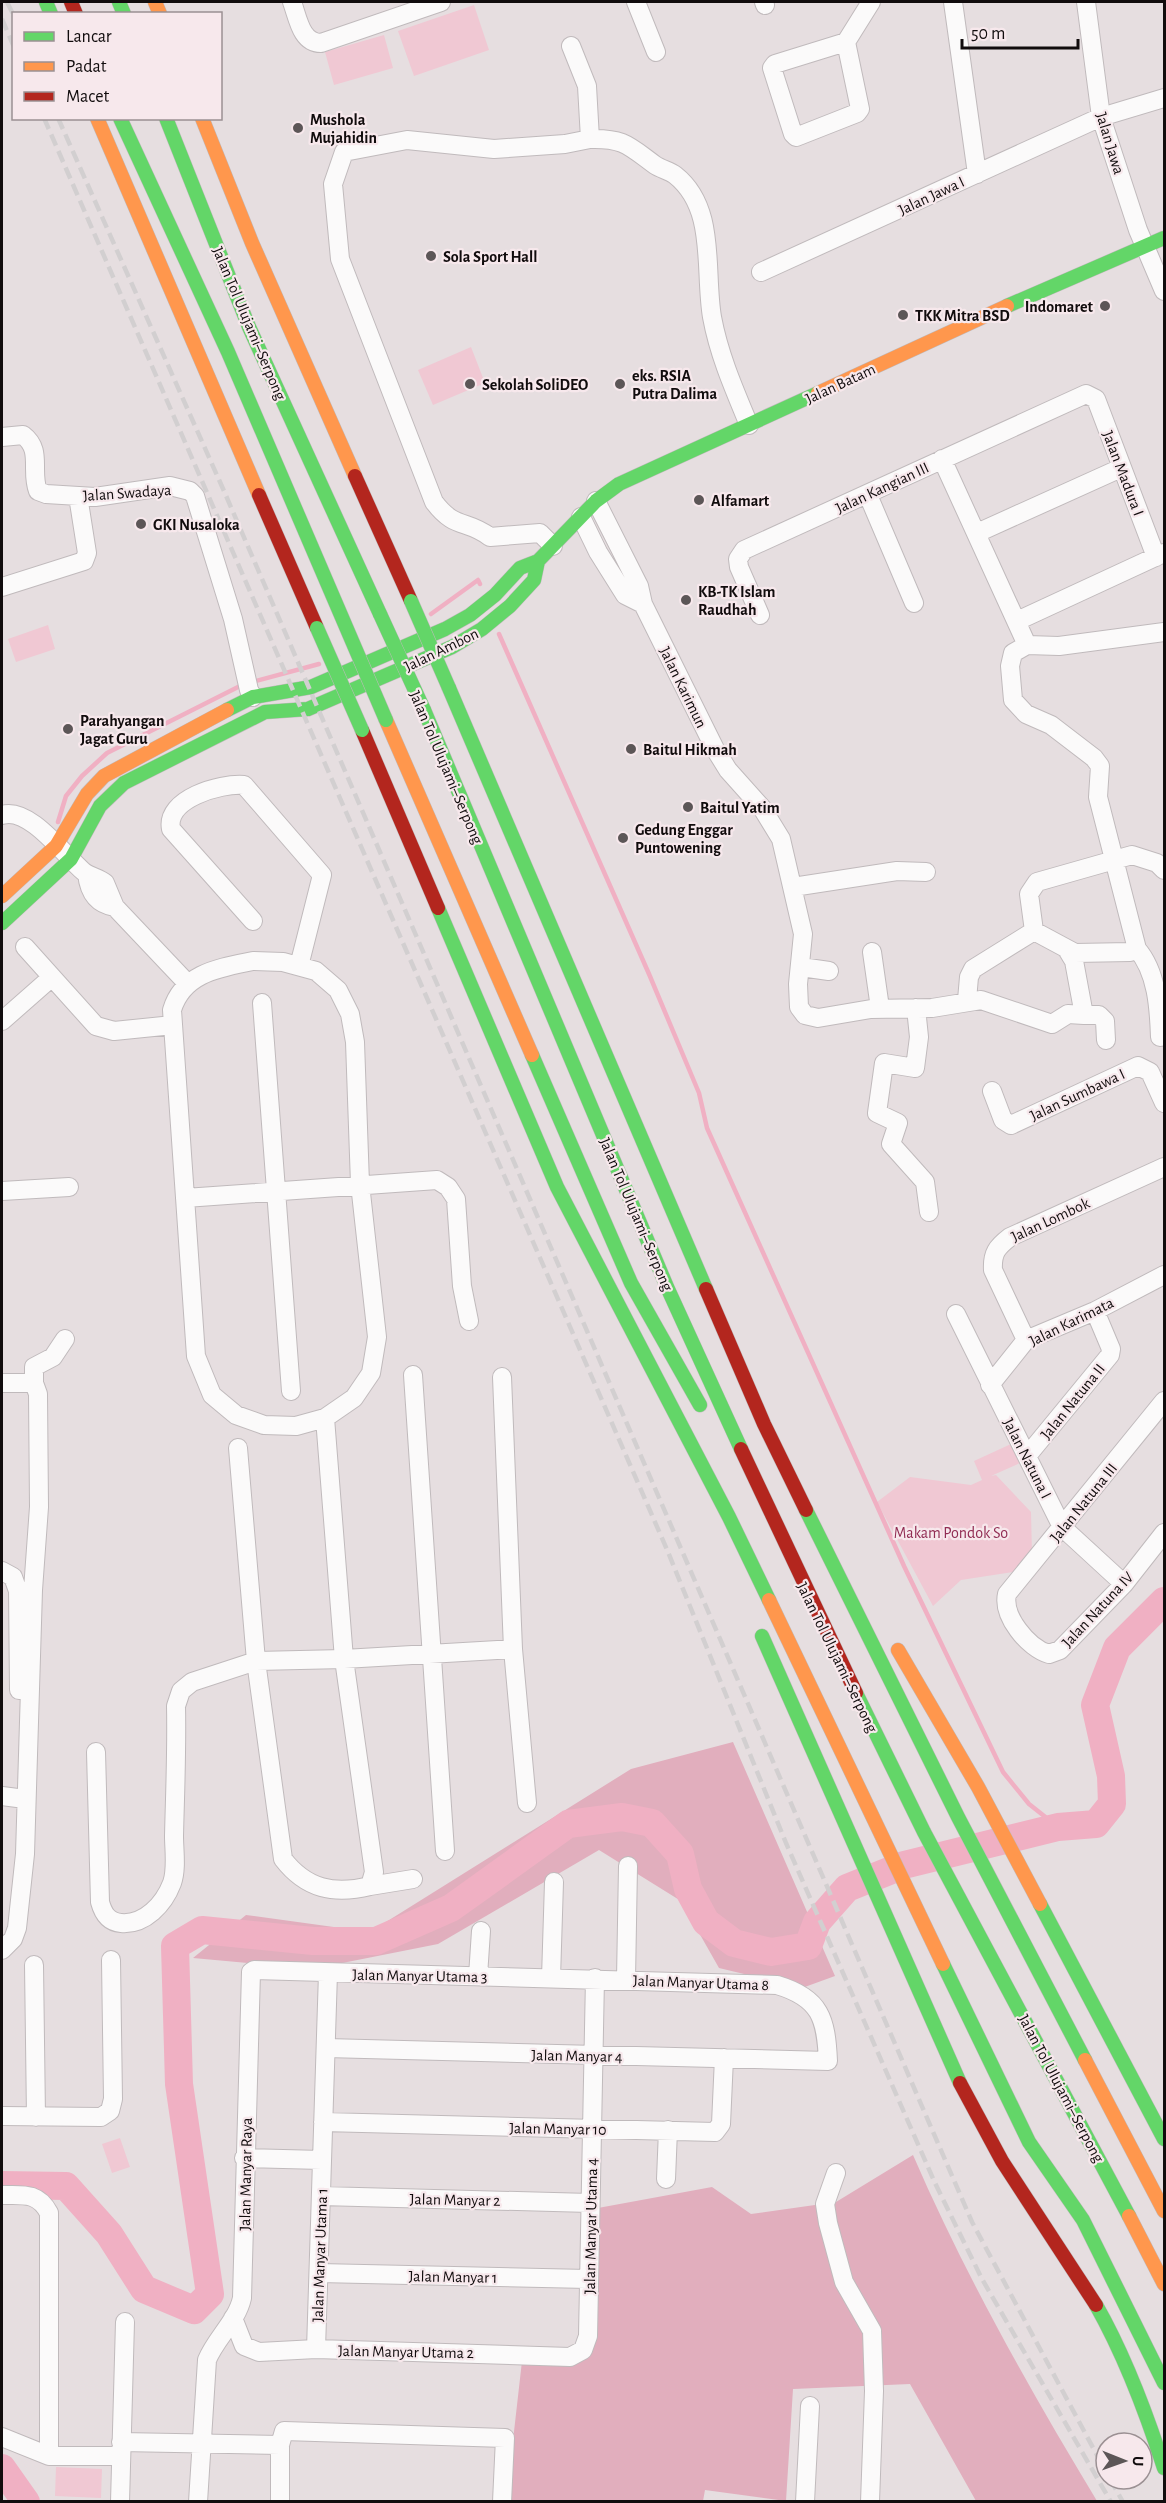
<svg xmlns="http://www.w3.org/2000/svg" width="1166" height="2503" font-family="'Alegreya Sans',sans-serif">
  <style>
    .green { fill: #f0c8d3 }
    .forest { fill: #e1aebd }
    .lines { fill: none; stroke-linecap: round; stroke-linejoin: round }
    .stream { stroke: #f0b0c3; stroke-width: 4.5 }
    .river { stroke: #f0b0c3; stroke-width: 28 }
    .street-casing { stroke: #c0babc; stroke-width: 20 }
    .fast-casing { stroke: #c0babc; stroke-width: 15 }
    .slow-casing { stroke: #c0babc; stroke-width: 15 }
    .jam-casing { stroke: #c0babc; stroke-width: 15 }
    .street { stroke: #fbfafa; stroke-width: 18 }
    .fast { stroke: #63d668; stroke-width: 14 }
    .slow { stroke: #ff974d; stroke-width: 14 }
    .jam { stroke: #b3261e; stroke-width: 14 }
    .rail { stroke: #d2cfd0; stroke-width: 4.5; stroke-dasharray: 12 6; stroke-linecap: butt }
    .fast-bridge-casing { stroke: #c0babc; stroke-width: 15; stroke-linecap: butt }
    .fast-bridge { stroke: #63d668; stroke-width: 14 }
    .poi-dot { fill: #5c5657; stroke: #f7e8ec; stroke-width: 2 }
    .labels { text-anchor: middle; stroke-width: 4.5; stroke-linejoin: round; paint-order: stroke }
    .poi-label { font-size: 16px; font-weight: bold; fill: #110c0d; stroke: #f7e8ec; text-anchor: start }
    .street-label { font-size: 16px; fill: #110c0d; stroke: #f7e8ec }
    .park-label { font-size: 16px; fill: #912c53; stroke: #f7e8ec }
  </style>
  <rect width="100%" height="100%" fill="#e6dee0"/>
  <path class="green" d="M474,5L489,50L414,76L398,31Z
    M384,35L393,68L334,85L325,52Z
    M471,347L485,383L433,405L418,370Z
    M48,625L55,649L16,662L8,639Z
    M1011,1444L1020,1463L991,1476L996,1475L1031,1512L1032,1554L1013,1572L961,1580L933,1606L877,1502L910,1477L971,1485L982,1480L974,1461Z
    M120,2138L130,2167L112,2173L102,2144Z
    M56,2467L102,2469L101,2498L55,2496Z"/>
  <path class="forest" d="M733,1742L835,1976L802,1988L719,1968L681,1901L599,1850L438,1944L312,1969L193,1958L246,1915L370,1932L631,1769Z
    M913,2155C965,2275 1030,2390 1097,2501H976L910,2384L793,2389L786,2501L705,2490L703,2501L506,2502L522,2361L589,2358L598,2208L712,2187L751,2214L836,2202Z"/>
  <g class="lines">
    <path class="stream" d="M431,614L478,580L480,584
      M499,634L649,974L699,1093L707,1128L904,1566L1003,1772L1029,1804L1058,1827
      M252,682L319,664
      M58,822L66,796L82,776L107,753L244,684"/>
    <path class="river" d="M2,2185L66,2186L109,2234L144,2289L194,2310L210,2294L179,2084L175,1946L202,1930L313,1941H376L451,1908L568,1824L622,1817L652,1823L680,1854L688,1889L706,1922L734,1943L771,1952L808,1946L817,1922L847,1888L904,1865L1058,1827L1096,1824L1112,1804L1111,1776L1095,1705L1117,1648L1164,1601
      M2,2468L26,2502"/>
    <g class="street-casing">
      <path id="street" d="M292,2C298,18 301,43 321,43L441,2
        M636,2L656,52
        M764,2L765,5
        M953,2L977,174
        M1086,2L1101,117L1138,230L1164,291
        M846,42L860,109L857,113L796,137L793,134L772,68L775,64Z
        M846,42L871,2
        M571,46L587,86L590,139C624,138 629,146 655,165C661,169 670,171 675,175C717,208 704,270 712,317C719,355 734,389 749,425
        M761,272L1101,117L1164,98
        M2,437L23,435C43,450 30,471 38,491L46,494L95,497L170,486L190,491L195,496L233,619L249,690L253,697
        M942,459L1027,645L1059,646L1164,632
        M868,495L914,603
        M596,501L639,586L643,604L715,749L728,770L762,808L781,839L803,934L798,984L799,1007L805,1015L818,1018L871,1009L932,1008L981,1000L1052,1024L1068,1014L1084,1015
        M581,517L598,552L625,595L643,604
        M977,533L1121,468
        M553,546L540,533L490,537C466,519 455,530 434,502L340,259L333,184L344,152L407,140L494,149L565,144L590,139
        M2,587L84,561L87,553L78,496
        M760,615L739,567L738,559L744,550L1086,394L1096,399L1156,557
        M1017,621L1164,553
        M1027,645L1013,653L1010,666L1013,700L1026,714L1051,725L1094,758L1100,766L1098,797L1137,949C1157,972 1159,1008 1160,1037
        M2,815C29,806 64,855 84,872C91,877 99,878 105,883L115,907L187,983
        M87,874C89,892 96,904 115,907
        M793,887L897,871L926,872
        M253,921L171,829C165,799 220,783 244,785L322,875L299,966
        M25,947L96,1026L114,1031L173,1025
        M1137,949L1130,952L1075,953L1034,931L1029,894L1037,882L1132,855L1157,863L1164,870
        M1068,951L1074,961L1084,1015H1099L1105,1021L1106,1040
        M872,952L880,1008
        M253,961L283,962L316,971L338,990L350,1014L355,1042L360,1184L377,1337L371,1373L354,1398L325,1418L296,1426L264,1425L236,1415L212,1395L196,1356L172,1010C183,973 219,968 253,961Z
        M801,967L829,971
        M967,1000L969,977L973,969L1034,931
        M262,1003L291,1391
        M916,1008L919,1037L915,1068L884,1063L877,1113L898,1123L891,1144L925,1182L929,1212
        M2,1021L52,977
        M992,1091L1003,1120L1011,1125L1138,1066L1150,1072L1164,1103
        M2,1191L69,1187
        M185,1198L437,1180L448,1187L456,1199L462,1286L469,1321
        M956,1314L1062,1527L1124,1584
        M1026,1340L993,1270C992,1253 997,1247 1010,1237L1164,1167
        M413,1375L445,1851
        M502,1377L513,1649L527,1803
        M2,1383H34L38,1394L39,1507L33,1590L25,1854L17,1928L13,1939L2,1950
        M34,1383V1367L53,1357L65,1339
        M990,1385L1026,1340L1095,1311L1164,1275
        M1164,1401L1007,1594C1002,1616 1028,1648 1049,1654L1060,1650L1124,1584L1164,1533
        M238,1448L256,1661L283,1859C306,1889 334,1895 370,1886L374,1872L344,1659L325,1418
        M1027,1456L1110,1355L1111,1349L1095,1311
        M2,1571L13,1577L18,1591L19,1690
        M96,1752L100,1902C103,1913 108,1922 121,1923C145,1925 164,1904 172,1883C177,1869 174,1850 174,1836C175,1793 177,1750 176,1706L181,1691L192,1682L256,1661L344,1659L513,1649
        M2,1796L25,1799
        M370,1886L413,1879
        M34,1965L36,2117
        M478,1976L481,1931
        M551,1978L554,1882
        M626,1979L628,1866
        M2,2116L101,2117L110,2111L113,2099L111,1960
        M323,2122L715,2132L721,2124L724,2058
        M244,2158L322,2160
        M836,2173L825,2204L828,2223L844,2282L872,2331L874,2391L870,2502
        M666,2179L668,2130
        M2,2195C23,2195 38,2192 49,2213V2456H120
        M321,2196L590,2203
        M319,2273L588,2279
        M233,2318L244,2346L259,2352L316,2349L570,2357L583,2350L588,2336L595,1978
        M316,2349L328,1973
        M2,2437L49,2456
        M121,2442L280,2445
        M120,2502L125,2322
        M198,2502L207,2360C216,2338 237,2321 242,2298L251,1972L254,1970L777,1985C821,1998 826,2019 828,2061L326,2048
        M280,2502V2445L284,2431L505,2438L502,2502
        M805,2502L810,2406"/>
    </g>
    <g class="fast-casing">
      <path id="fast" d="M46,2L51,14
        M119,2L124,14
        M166,118L249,327L380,614
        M1007,306L1164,238
        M449,688L706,1289
        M227,710L253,697L311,687L445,629L470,615L495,595L520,568L538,561L596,501L619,484L818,393
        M424,710L667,1287L741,1449
        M438,908L557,1187L729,1517L769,1600
        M2,923L71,859L100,806L124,783L265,712L308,709L452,647L482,629L510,606L534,580L538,561
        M532,1055L631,1283L700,1405
        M806,1510L958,1817L1085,2060
        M762,1636L960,2083
        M856,1693L924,1832L1129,2216
        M1040,1904L1164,2139
        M943,1964L1029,2142L1083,2220L1164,2383
        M1096,2305C1125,2356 1146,2412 1164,2468"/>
    </g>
    <g class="slow-casing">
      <path id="slow" d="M155,2L160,14
        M97,118L259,495
        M202,118L252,243L355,476
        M818,393L1007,306
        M386,720L532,1055
        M2,896L56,846L87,794L104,776L227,710
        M769,1600L943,1964
        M898,1650L978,1787L1040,1904
        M1085,2060L1164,2211
        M1129,2216L1164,2284"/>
    </g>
    <g class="jam-casing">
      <path id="jam" d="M71,2L76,14
        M355,476L411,601
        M259,495L317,628
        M362,730L438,908
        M706,1289L764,1424L806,1510
        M741,1449L856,1693
        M960,2083L1002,2161L1096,2305"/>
    </g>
    <use href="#street" class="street"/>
    <use href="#fast" class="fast"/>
    <use href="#slow" class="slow"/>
    <use href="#jam" class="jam"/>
    <path class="rail" d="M7,2L14,16
      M2,19L14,47
      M44,118L668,1552L786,1843L935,2183L982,2279L1111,2502
      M58,118L224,491L972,2222L1106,2472
      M1110,2479L1123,2502"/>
    <g class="fast-bridge-casing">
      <path id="fast-bridge" d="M120,118L228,352L386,720
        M411,601L449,688
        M380,614L424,710
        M317,628L362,730"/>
    </g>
    <use href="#fast-bridge" class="fast-bridge"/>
  </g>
  <g class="poi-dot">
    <circle cx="298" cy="128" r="6"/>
    <circle cx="431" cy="256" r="6"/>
    <circle cx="1105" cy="306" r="6"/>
    <circle cx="903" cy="315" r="6"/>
    <circle cx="470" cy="384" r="6"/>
    <circle cx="620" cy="384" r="6"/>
    <circle cx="699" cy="500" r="6"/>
    <circle cx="141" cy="524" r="6"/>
    <circle cx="686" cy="600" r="6"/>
    <circle cx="68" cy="729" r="6"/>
    <circle cx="631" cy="749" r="6"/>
    <circle cx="688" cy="807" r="6"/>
    <circle cx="623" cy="838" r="6"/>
  </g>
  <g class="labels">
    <g class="poi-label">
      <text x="310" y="125">Mushola<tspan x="310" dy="18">Mujahidin</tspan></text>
      <text x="443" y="262">Sola Sport Hall</text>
      <text x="1093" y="312" text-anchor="end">Indomaret</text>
      <text x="915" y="321">TKK Mitra BSD</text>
      <text x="632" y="381">eks. RSIA<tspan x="632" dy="18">Putra Dalima</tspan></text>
      <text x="482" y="390">Sekolah SoliDEO</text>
      <text x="711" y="506">Alfamart</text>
      <text x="153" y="530">GKI Nusaloka</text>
      <text x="698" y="597">KB-TK Islam<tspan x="698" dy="18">Raudhah</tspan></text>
      <text x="80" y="726">Parahyangan<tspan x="80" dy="18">Jagat Guru</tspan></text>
      <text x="643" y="755">Baitul Hikmah</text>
      <text x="700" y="813">Baitul Yatim</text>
      <text x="635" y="835">Gedung Enggar<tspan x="635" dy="18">Puntowening</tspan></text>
    </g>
    <g class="street-label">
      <text transform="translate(1111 143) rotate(73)" y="6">Jalan Jawa</text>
      <text transform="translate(931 195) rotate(-25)" y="6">Jalan Jawa I</text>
      <text transform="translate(250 323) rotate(67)" y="6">Jalan Tol Ulujami–Serpong</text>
      <text transform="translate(840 383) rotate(-25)" y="6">Jalan Batam</text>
      <text transform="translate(1124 473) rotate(69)" y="6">Jalan Madura I</text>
      <text transform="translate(882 487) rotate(-25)" y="6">Jalan Kangian III</text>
      <text transform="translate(127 492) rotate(-4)" y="6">Jalan Swadaya</text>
      <text transform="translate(441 649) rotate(-26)" y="6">Jalan Ambon</text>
      <text transform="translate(684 687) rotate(64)" y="6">Jalan Karimun</text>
      <text transform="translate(447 767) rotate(67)" y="6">Jalan Tol Ulujami–Serpong</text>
      <text transform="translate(1077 1094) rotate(-25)" y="6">Jalan Sumbawa I</text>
      <text transform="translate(637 1214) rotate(67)" y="6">Jalan Tol Ulujami–Serpong</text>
      <text transform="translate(1050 1219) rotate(-25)" y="6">Jalan Lombok</text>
      <text transform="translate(1071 1321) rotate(-26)" y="6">Jalan Karimata</text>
      <text transform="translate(1072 1401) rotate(-51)" y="6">Jalan Natuna II</text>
      <text transform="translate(1028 1458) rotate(63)" y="6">Jalan Natuna I</text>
      <text transform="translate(1083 1502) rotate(-51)" y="6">Jalan Natuna III</text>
      <text transform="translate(1097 1609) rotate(-47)" y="6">Jalan Natuna IV</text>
      <text transform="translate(838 1657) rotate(64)" y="6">Jalan Tol Ulujami–Serpong</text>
      <text transform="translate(420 1975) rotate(1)" y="6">Jalan Manyar Utama 3</text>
      <text transform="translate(701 1982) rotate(2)" y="6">Jalan Manyar Utama 8</text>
      <text transform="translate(577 2055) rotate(1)" y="6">Jalan Manyar 4</text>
      <text transform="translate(1062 2088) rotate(62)" y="6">Jalan Tol Ulujami–Serpong</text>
      <text transform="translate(558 2128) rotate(1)" y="6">Jalan Manyar 10</text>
      <text transform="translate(245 2174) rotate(-89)" y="6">Jalan Manyar Raya</text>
      <text transform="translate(455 2199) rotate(1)" y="6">Jalan Manyar 2</text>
      <text transform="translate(590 2226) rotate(-89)" y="6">Jalan Manyar Utama 4</text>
      <text transform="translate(319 2255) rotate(-88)" y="6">Jalan Manyar Utama 1</text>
      <text transform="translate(453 2276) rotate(1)" y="6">Jalan Manyar 1</text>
      <text transform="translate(406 2351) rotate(1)" y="6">Jalan Manyar Utama 2</text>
    </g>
    <g class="park-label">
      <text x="951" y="1538">Makam Pondok So</text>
    </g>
  </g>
  <rect width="1166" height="2503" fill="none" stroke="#110c0d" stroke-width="6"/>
  <rect x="12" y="12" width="210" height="108" fill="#f7e8ec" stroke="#9b9093" stroke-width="1.5"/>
  <rect x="24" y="32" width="30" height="9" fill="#63d668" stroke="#9b9093" stroke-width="1.5"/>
  <text x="66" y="42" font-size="18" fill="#110c0d">Lancar</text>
  <rect x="24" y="62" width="30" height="9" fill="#ff974d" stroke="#9b9093" stroke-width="1.5"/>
  <text x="66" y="72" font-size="18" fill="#110c0d">Padat</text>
  <rect x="24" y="92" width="30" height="9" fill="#b3261e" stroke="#9b9093" stroke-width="1.5"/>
  <text x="66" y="102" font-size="18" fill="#110c0d">Macet</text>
  <g transform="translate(1124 2461) rotate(91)"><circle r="28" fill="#f7e8ec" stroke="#9b9093" stroke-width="1.5"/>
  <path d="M0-4.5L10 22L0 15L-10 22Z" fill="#5c5657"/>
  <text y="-9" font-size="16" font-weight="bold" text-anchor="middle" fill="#110c0d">U</text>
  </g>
  <path d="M962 39v9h116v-9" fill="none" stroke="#110c0d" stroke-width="3"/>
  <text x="971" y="39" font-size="18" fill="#110c0d" stroke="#f7e8ec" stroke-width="4.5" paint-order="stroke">50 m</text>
</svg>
